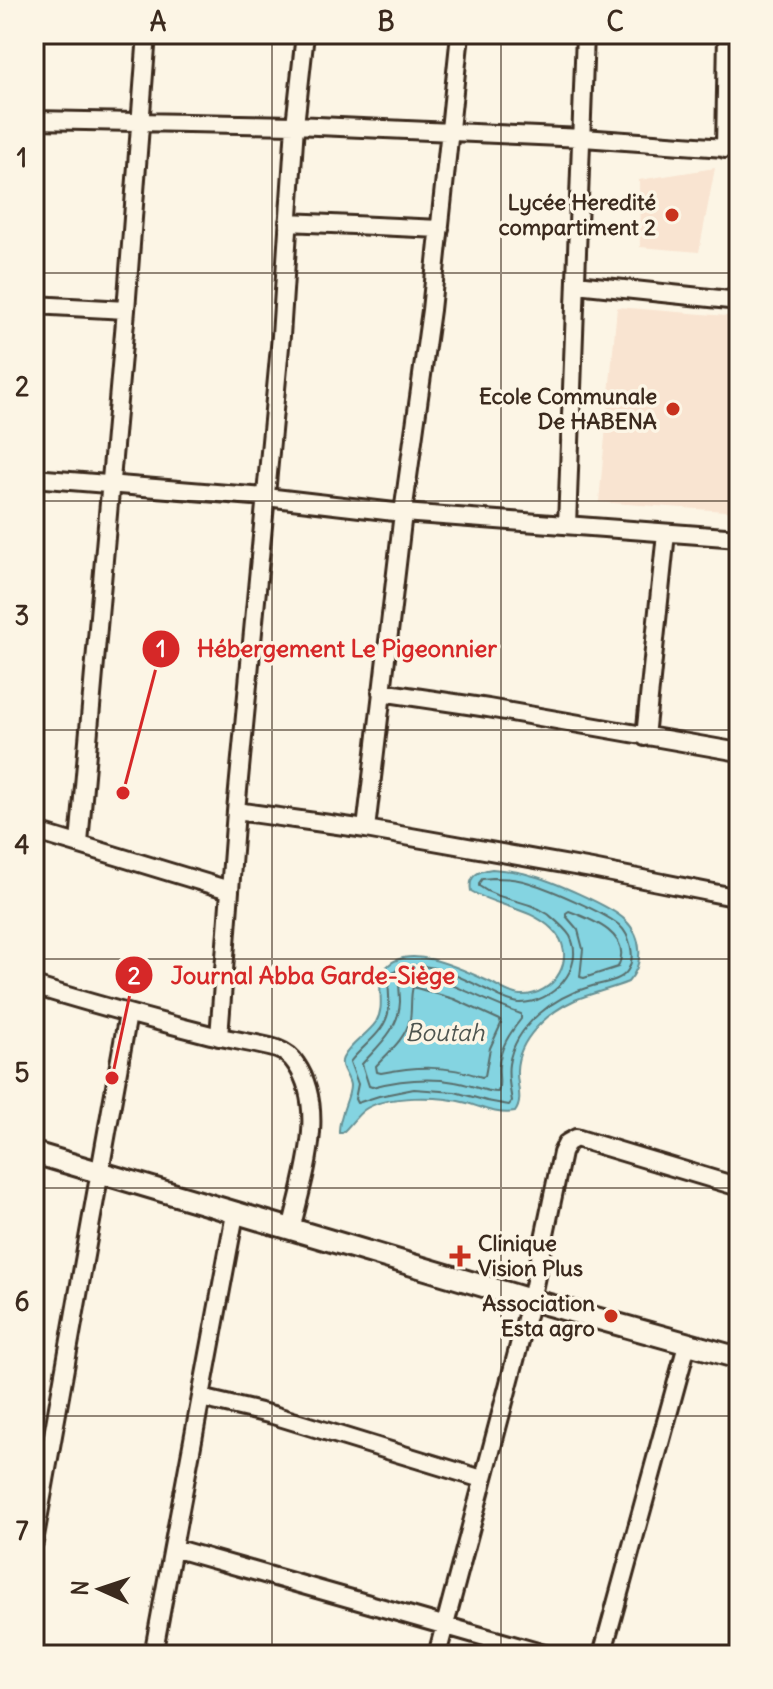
<svg xmlns="http://www.w3.org/2000/svg" width="773" height="1689" font-family="Delius,sans-serif">
  <style>
    .built { fill: #f9e4d1 }
    .water { fill: #84d4e1; stroke: #679093; stroke-width: 2 }
    .lines { fill: none; stroke-linecap: round; stroke-linejoin: round }
    .shore { stroke: #586e6c; stroke-width: 2 }
    .minor-casing { stroke: #3b2a1e; stroke-width: 22 }
    .tertiary-casing { stroke: #3b2a1e; stroke-width: 26 }
    .minor { stroke: #fcf5e5; stroke-width: 16 }
    .tertiary { stroke: #fcf5e5; stroke-width: 20 }
    .grid { fill: none; stroke: #3b2a1e; stroke-width: 2; stroke-opacity: 0.55 }
    .poi-dot { fill: #c8321e; stroke: #fcf5e5; stroke-width: 3 }
    .labels { text-anchor: middle; stroke-width: 7; stroke-linejoin: round; paint-order: stroke }
    .poi-label { font-size: 22px; font-weight: bold; fill: #3b2a1e; stroke: #fcf5e5; text-anchor: end }
    .water-label { font-size: 24px; font-style: italic; fill: #4d544f; stroke: #fcf5e5 }
    .leader { fill: none; stroke: #d62828; stroke-width: 3 }
    .callout-dot { fill: #d62828; stroke: #fcf5e5; stroke-width: 3 }
    .mark-label { font-size: 24px; text-anchor: middle; font-weight: bold; fill: #fff }
    .callout-label { font-size: 24px; text-anchor: middle; font-weight: bold; fill: #d62828; stroke: #fcf5e5; stroke-width: 7; stroke-linejoin: round; paint-order: stroke }
    .neatline { fill: none; stroke: #3b2a1e; stroke-width: 3 }
    .grid-label { font-size: 26px; text-anchor: middle; font-weight: bold; fill: #3b2a1e }
  </style>
  <rect width="100%" height="100%" fill="#fcf5e5"/>
  <filter id="ink" filterUnits="userSpaceOnUse"><feTurbulence type="fractalNoise" baseFrequency=".0125" numOctaves="2"/><feDisplacementMap in="SourceGraphic" scale="16" xChannelSelector="R" yChannelSelector="G"/><feConvolveMatrix kernelMatrix="1 2 1 2 8 2 1 2 1" color-interpolation-filters="sRGB"/></filter>
  <g filter="url(#ink)">
    <path class="built" d="M715,168L699,252L640,247L639,180Z
      M617,307L739,317V512L599,502Z"/>
    <path class="water" d="M492,869C505,870 517,871 530,875C550,880 611,906 625,920C643,937 644,965 628,982C611,989 592,993 575,1000C548,1012 518,1039 517,1070C516,1084 524,1100 515,1112C499,1115 483,1108 467,1103C442,1096 386,1094 364,1110C356,1116 350,1126 342,1133H339C338,1116 350,1099 350,1086C350,1076 338,1068 343,1058C350,1044 367,1035 376,1022C387,1004 374,984 385,969C407,940 466,971 492,983C500,987 510,994 520,995C555,997 580,955 552,929C529,907 497,907 471,891C468,875 479,871 492,869Z"/>
    <g class="lines">
      <path class="shore" d="M493,878C505,878 518,879 530,883C550,889 603,912 619,925C630,935 636,956 628,970C621,982 601,983 589,987C554,997 515,1025 509,1064C507,1076 510,1089 512,1101L509,1105L487,1101L455,1092L414,1089L379,1096L357,1103L355,1099L358,1084L350,1062C361,1047 381,1035 387,1017C392,1004 387,991 389,978C408,949 462,978 485,989C495,994 508,1002 519,1003C552,1004 586,968 570,936C565,928 555,920 548,914C526,899 499,901 479,886V883L482,879Z
        M569,911C593,920 633,935 618,967L584,978L580,977L583,949L578,930L566,916V913Z
        M413,974C451,980 485,1002 521,1014V1019C510,1033 500,1047 499,1066C498,1075 501,1084 498,1092C484,1092 470,1084 455,1082C427,1077 400,1080 372,1087L369,1086L362,1064C379,1045 399,1029 400,1002C400,995 399,988 399,982L403,977Z
        M413,987L454,999L500,1020L501,1024L490,1048L485,1076L482,1077C446,1065 417,1066 381,1073L377,1072L376,1066C389,1052 406,1038 410,1019C412,1008 410,996 413,987Z"/>
      <g class="minor-casing">
        <path id="minor" d="M34,120L295,125L583,138L739,149
          M725,149L727,34
          M288,222L440,229
          M576,284L739,301
          M34,305L126,310
          M34,478L266,497L403,513L739,538
          M567,525L585,34
          M381,692L488,708L739,752
          M645,737L666,533
          M236,811L366,829L403,513L431,310L460,34
          M366,829L592,869L739,898
          M34,831L229,890
          M79,843L126,310L147,34
          M34,986C93,1004 152,1020 211,1035C233,1040 256,1043 277,1049C285,1052 292,1057 296,1064C328,1110 302,1181 291,1230
          M219,1037L236,811L281,336L295,125L305,34
          M201,1398L273,1415L482,1479
          M34,1542L128,1014
          M173,1548L548,1655
          M153,1655L235,1214
          M437,1655L531,1300L562,1153L567,1143L576,1138L739,1187
          M602,1655L687,1345"/>
      </g>
      <g class="tertiary-casing">
        <path id="tertiary" d="M34,1153L531,1300L739,1358"/>
      </g>
      <use href="#minor" class="minor"/>
      <use href="#tertiary" class="tertiary"/>
    </g>
  </g>
  <path class="grid" d="M272,34V1655M501,34V1655M34,273H739M34,501H739M34,730H739M34,959H739M34,1188H739M34,1416H739"/>
  <g class="poi-dot">
    <circle cx="672" cy="215" r="8"/>
    <circle cx="673" cy="409" r="8"/>
    <path d="M456 1244h8v8h8v8h-8v8h-8v-8h-8v-8h8z"/>
    <circle cx="611" cy="1316" r="8"/>
  </g>
  <g class="labels">
    <g class="poi-label">
      <text x="656" y="210">Lycée Heredité<tspan x="656" dy="25">compartiment 2</tspan></text>
      <text x="657" y="404">Ecole Communale<tspan x="657" dy="25">De HABENA</tspan></text>
      <text x="478" y="1251" text-anchor="start">Clinique<tspan x="478" dy="25">Vision Plus</tspan></text>
      <text x="595" y="1311">Association<tspan x="595" dy="25">Esta agro</tspan></text>
    </g>
    <g class="water-label">
      <text x="445" y="1041">Boutah</text>
    </g>
  </g>
  <path class="leader" d="M123 793L161 649M112 1078L134 975"/>
  <g class="callout-dot">
    <circle cx="123" cy="793" r="8"/>
    <circle cx="112" cy="1078" r="8"/>
    <circle cx="161" cy="649" r="20"/>
    <circle cx="134" cy="975" r="20"/>
  </g>
  <g class="mark-label">
    <text x="161" y="657">1</text>
    <text x="134" y="984">2</text>
  </g>
  <g class="callout-label">
    <text x="347" y="657">Hébergement Le Pigeonnier</text>
    <text x="313" y="984">Journal Abba Garde-Siège</text>
  </g>
  <rect width="773" height="1689" fill="none" stroke="#fcf5e5" stroke-width="88"/>
  <g transform="translate(100 1589) rotate(273)" stroke="#fcf5e5" stroke-width="6" paint-order="stroke">
  <path d="M0-6L14 30L0 20L-14 30Z" fill="#3b2a1e"/>
  <text y="-12" font-size="22" font-weight="bold" text-anchor="middle" fill="#3b2a1e">N</text>
  </g>
  <rect x="44" y="44" width="685" height="1601" class="neatline"/>
  <g class="grid-label">
    <text x="158" y="31">A</text>
    <text x="386" y="31">B</text>
    <text x="615" y="31">C</text>
    <text x="22" y="167">1</text>
    <text x="22" y="396">2</text>
    <text x="22" y="625">3</text>
    <text x="22" y="854">4</text>
    <text x="22" y="1082">5</text>
    <text x="22" y="1311">6</text>
    <text x="22" y="1540">7</text>
  </g>
</svg>
